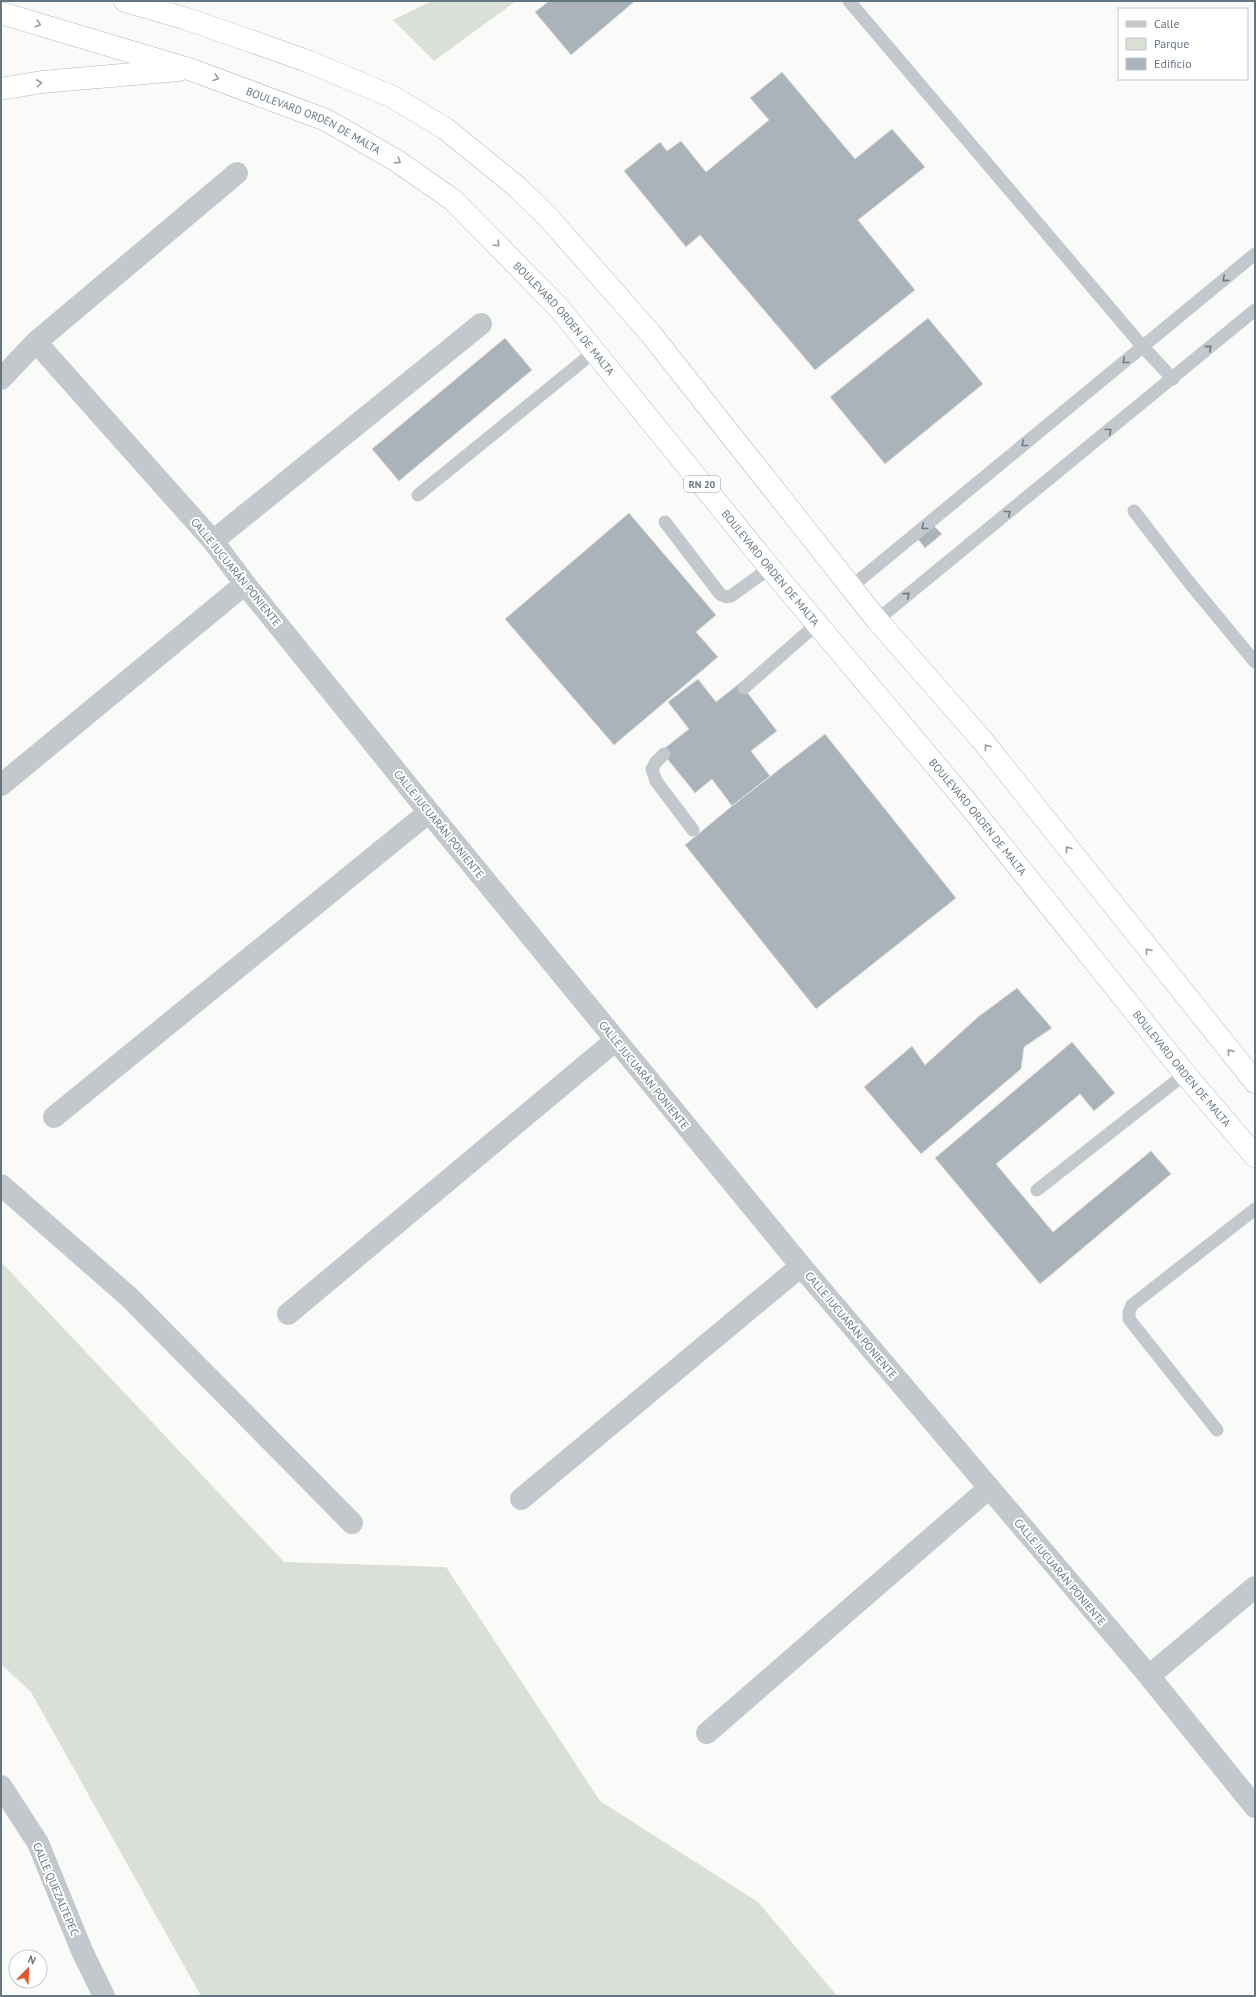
<svg xmlns="http://www.w3.org/2000/svg" width="1256" height="1997" font-family="'PT Sans',sans-serif">
  <style>
    .green { fill: #dadfd7 }
    .building { fill: #aab3b9; stroke: #dcdcda }
    .lines { fill: none; stroke-linecap: round; stroke-linejoin: round }
    .trunk-casing { stroke: #b4b9bd; stroke-width: 23 }
    .service { stroke: #c3c8cc; stroke-width: 13 }
    .minor { stroke: #c3c8cc; stroke-width: 22 }
    .trunk { stroke: #fff; stroke-width: 22 }
    .oneway { stroke: #939fa8 }
    .oneway2 { stroke: #6a7a87 }
    .labels { text-anchor: middle; stroke-width: 4; stroke-linejoin: round; paint-order: stroke }
    .shield { fill: #fff; stroke: #939fa8; stroke-width: 1 }
    .shield-label { font-size: 10px; font-weight: bold; fill: #657683 }
    .street-label { font-size: 11px; fill: #657683; stroke: #fff }
  </style>
  <rect width="100%" height="100%" fill="#fafaf8"/>
  <path class="green" d="M432,1H516L434,61L393,20Z
    M1,1262L284,1562L446,1567L600,1801L758,1902L837,1996H201L31,1692L1,1664Z"/>
  <path class="building" d="M549,1H635L571,55L535,12Z
    M782,72L855,159L892,129L925,167L858,220L915,290L815,370L700,235L686,247L624,171L660,142L667,151L681,141L706,172L769,120L750,98Z
    M928,318L983,384L885,464L830,397Z
    M505,338L532,370L399,481L372,449Z
    M629,513L716,615L696,632L718,657L614,745L505,619Z
    M934,526L942,534L925,548L918,539Z
    M698,679L716,702L740,683L777,731L751,751L770,776L732,806L712,779L695,793L661,751L689,729L668,702Z
    M825,734L956,898L816,1009L685,845L732,806Z
    M1017,988L1052,1028L1024,1047L1021,1069L921,1154L864,1087L912,1046L925,1065L978,1017Z
    M1072,1042L1115,1093L1094,1111L1080,1094L996,1164L1053,1232L1151,1151L1171,1174L1040,1284L935,1158Z"/>
  <g class="lines">
    <g class="trunk-casing">
      <g id="trunk">
        <path d="M125,1L184,18L245,39L307,61L391,96L446,129L516,186L547,216L650,333L877,620L982,740L1255,1082"/>
        <path id="s1" d="M1,13L192,70L326,120L397,161L453,200L559,308L770,568L969,805L1185,1074L1255,1156"/>
        <path d="M1,89L42,82L179,70"/>
      </g>
    </g>
    <path class="service" d="M849,1L1143,347L1173,379
      M418,495L594,352
      M1134,511L1188,581L1255,662
      M665,522L720,594L726,597L731,596L770,568
      M851,587L1255,254
      M877,620L1255,310
      M744,688L817,624
      M664,754L656,762L652,769L656,781L693,830
      M1037,1190L1185,1074
      M1217,1430L1129,1319V1312L1132,1305L1255,1209"/>
    <path class="minor" d="M36,342L213,541L245,584L429,812L801,1266L1149,1676L1255,1807
      M1,379L36,342L237,173
      M213,541L481,324
      M1,785L245,584
      M54,1117L429,812
      M1,1185L129,1297L352,1523
      M288,1314L616,1040
      M521,1499L801,1266
      M1149,1676L1255,1587
      M707,1733L989,1488
      M1,1786L38,1843L82,1951L104,1996"/>
    <use href="#trunk" class="trunk"/>
  </g>
  <defs><path id="oneway-chevron" d="M-2-3.5L2.5 0L-2 3.5" fill="none" stroke-width="1.6" stroke-linecap="round" stroke-linejoin="round"/></defs>
  <g class="oneway">
    <use href="#oneway-chevron" transform="translate(38 24) rotate(16)"/>
    <use href="#oneway-chevron" transform="translate(216 78) rotate(20)"/>
    <use href="#oneway-chevron" transform="translate(39 83) rotate(-7)"/>
    <use href="#oneway-chevron" transform="translate(398 161) rotate(33)"/>
    <use href="#oneway-chevron" transform="translate(497 244) rotate(45)"/>
    <use href="#oneway-chevron" transform="translate(987 747) rotate(-128)"/>
    <use href="#oneway-chevron" transform="translate(1068 849) rotate(-128)"/>
    <use href="#oneway-chevron" transform="translate(1148 951) rotate(-129)"/>
    <use href="#oneway-chevron" transform="translate(1230 1052) rotate(-129)"/>
  </g>
  <g class="oneway2">
    <use href="#oneway-chevron" transform="translate(1225 279) rotate(140)"/>
    <use href="#oneway-chevron" transform="translate(1209 348) rotate(-40)"/>
    <use href="#oneway-chevron" transform="translate(1125 361) rotate(141)"/>
    <use href="#oneway-chevron" transform="translate(1109 431) rotate(-39)"/>
    <use href="#oneway-chevron" transform="translate(1024 444) rotate(141)"/>
    <use href="#oneway-chevron" transform="translate(1008 513) rotate(-39)"/>
    <use href="#oneway-chevron" transform="translate(924 527) rotate(141)"/>
    <use href="#oneway-chevron" transform="translate(907 595) rotate(-40)"/>
  </g>
  <g class="labels">
    <rect class="shield" x="684" y="476" width="36" height="16" rx="3"/>
    <g class="shield-label">
      <text x="702" y="488">RN 20</text>
    </g>
    <g class="street-label">
      <text dy="4" stroke="none"><textPath href="#s1" startOffset="331">BOULEVARD ORDEN DE MALTA</textPath></text>
      <text dy="4" stroke="none"><textPath href="#s1" startOffset="655">BOULEVARD ORDEN DE MALTA</textPath></text>
      <text dy="4" stroke="none"><textPath href="#s1" startOffset="979">BOULEVARD ORDEN DE MALTA</textPath></text>
      <text transform="translate(236 572) rotate(51)" y="4">CALLE JUCUARÁN PONIENTE</text>
      <text dy="4" stroke="none"><textPath href="#s1" startOffset="1303">BOULEVARD ORDEN DE MALTA</textPath></text>
      <text transform="translate(439 824) rotate(51)" y="4">CALLE JUCUARÁN PONIENTE</text>
      <text dy="4" stroke="none"><textPath href="#s1" startOffset="1627">BOULEVARD ORDEN DE MALTA</textPath></text>
      <text transform="translate(644 1075) rotate(51)" y="4">CALLE JUCUARÁN PONIENTE</text>
      <text transform="translate(851 1325) rotate(50)" y="4">CALLE JUCUARÁN PONIENTE</text>
      <text transform="translate(1060 1572) rotate(50)" y="4">CALLE JUCUARÁN PONIENTE</text>
      <text transform="translate(56 1889) rotate(67)" y="4">CALLE QUEZALTEPEC</text>
    </g>
  </g>
  <rect width="1256" height="1997" fill="none" stroke="#657683" stroke-width="4"/>
  <rect x="1118" y="8" width="130" height="72" fill="#ffffff" stroke="#c1c8cd"/>
  <rect x="1126" y="21" width="20" height="6" fill="#c3c8cc" stroke="#c1c8cd"/>
  <text x="1154" y="28" font-size="12" fill="#657683">Calle</text>
  <rect x="1126" y="38" width="20" height="12" fill="#dadfd7" stroke="#c1c8cd"/>
  <text x="1154" y="48" font-size="12" fill="#657683">Parque</text>
  <rect x="1126" y="58" width="20" height="12" fill="#aab3b9" stroke="#c1c8cd"/>
  <text x="1154" y="68" font-size="12" fill="#657683">Edificio</text>
  <g transform="translate(28 1969) rotate(23)"><circle r="19" fill="#ffffff" stroke="#c1c8cd"/>
  <path d="M0-3L7 15L0 10L-7 15Z" fill="#e4572e"/>
  <text y="-6" font-size="11" font-weight="bold" text-anchor="middle" fill="#657683">N</text>
  </g>
</svg>
